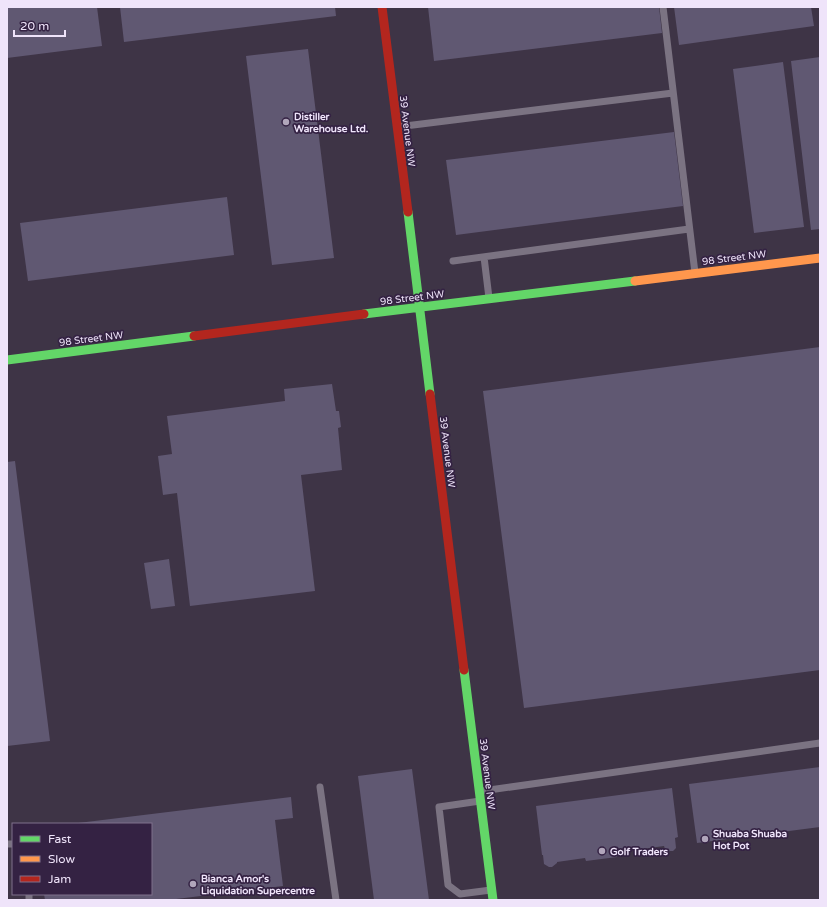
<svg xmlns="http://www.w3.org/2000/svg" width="827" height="907" font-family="'Varela Round',sans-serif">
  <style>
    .building { fill: #605872 }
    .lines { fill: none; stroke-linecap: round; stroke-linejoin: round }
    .lane { stroke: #7b7382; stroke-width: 7 }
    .fast { stroke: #63d668; stroke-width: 9 }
    .slow { stroke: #ff974d; stroke-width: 9 }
    .jam { stroke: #b3261e; stroke-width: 9 }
    .poi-dot { fill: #b1a6bb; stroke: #342243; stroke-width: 1.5 }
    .labels { text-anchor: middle; stroke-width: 3.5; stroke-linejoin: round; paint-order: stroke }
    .poi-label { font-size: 10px; font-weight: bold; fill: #efe4fa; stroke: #342243; text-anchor: start }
    .street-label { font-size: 10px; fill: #efe4fa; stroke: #342243 }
  </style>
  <rect width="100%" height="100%" fill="#3e3446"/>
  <path class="building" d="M7,7H97L102,46L7,58Z
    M120,7H335L336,16L124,42Z
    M428,7H659L662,33L434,61Z
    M674,7H811L814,26L679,45Z
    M308,49L334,258L272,265L246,56Z
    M820,57V229L811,230L791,61Z
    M783,62L804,227L754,233L733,69Z
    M674,132L683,206L456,235L446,160Z
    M227,197L234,255L28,281L20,223Z
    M820,347V670L524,708L483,391Z
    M332,384L336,411H339L341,427L338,428L342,470L301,475L315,591L190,606L177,493L163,495L158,456L172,454L167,416L285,401L284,389Z
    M15,461L50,741L7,746V462Z
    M169,559L175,606L151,609L144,563Z
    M820,767V827L697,843L689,784Z
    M412,769L429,900H374L358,776Z
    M672,788L678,837L675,838L676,848L673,851H668L665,849L664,846L620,852L621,855H617V857L586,861L585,858L557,862V863L552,867H549L544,864L543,855H542L536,806Z
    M291,797L293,818L275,820L283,886L168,900H45L44,894H151V824H78V823Z"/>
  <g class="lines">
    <path class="lane" d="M663,7L695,273
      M397,127L673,93
      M484,257L489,298
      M453,261L689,229
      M320,787L336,900
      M482,791L546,782L820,743
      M480,801L439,807L448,885L460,894L491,890
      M7,844H13
      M29,894V900"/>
    <path class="fast" d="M408,212L430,394
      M364,314L635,281
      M7,360L194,336
      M464,670L493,900"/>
    <path class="slow" d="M635,281L820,258"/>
    <path class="jam" d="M382,7L408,212
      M194,336L364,314
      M430,394L464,670"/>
  </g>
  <g class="poi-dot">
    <circle cx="286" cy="122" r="4"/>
    <circle cx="705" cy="839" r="4"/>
    <circle cx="602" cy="851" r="4"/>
    <circle cx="193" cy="884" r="4"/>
  </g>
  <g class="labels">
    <g class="poi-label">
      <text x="294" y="120">Distiller<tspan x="294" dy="12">Warehouse Ltd.</tspan></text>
      <text x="713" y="837">Shuaba Shuaba<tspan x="713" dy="12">Hot Pot</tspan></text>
      <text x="610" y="855">Golf Traders</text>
      <text x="201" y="882">Bianca Amor's<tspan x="201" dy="12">Liquidation Supercentre</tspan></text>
    </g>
    <g class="street-label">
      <text transform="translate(408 131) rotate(83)" y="4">39 Avenue NW</text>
      <text transform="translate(734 257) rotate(-7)" y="4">98 Street NW</text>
      <text transform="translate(412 297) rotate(-7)" y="4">98 Street NW</text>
      <text transform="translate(91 338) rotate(-7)" y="4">98 Street NW</text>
      <text transform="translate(448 452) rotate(83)" y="4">39 Avenue NW</text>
      <text transform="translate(488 774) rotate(83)" y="4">39 Avenue NW</text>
    </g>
  </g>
  <rect width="827" height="907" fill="none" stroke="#efe4fa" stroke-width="16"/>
  <rect x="12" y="823" width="140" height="72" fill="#342243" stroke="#7f708c"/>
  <rect x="20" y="836" width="20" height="6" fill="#63d668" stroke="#7f708c"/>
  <text x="48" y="843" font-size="12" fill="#efe4fa">Fast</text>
  <rect x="20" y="856" width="20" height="6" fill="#ff974d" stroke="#7f708c"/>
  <text x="48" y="863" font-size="12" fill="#efe4fa">Slow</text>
  <rect x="20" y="876" width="20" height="6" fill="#b3261e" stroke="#7f708c"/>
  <text x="48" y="883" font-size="12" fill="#efe4fa">Jam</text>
  <path d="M14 30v6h51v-6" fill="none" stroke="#efe4fa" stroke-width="2"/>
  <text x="20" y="30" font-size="12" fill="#efe4fa" stroke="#342243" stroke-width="3" paint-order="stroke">20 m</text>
</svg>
